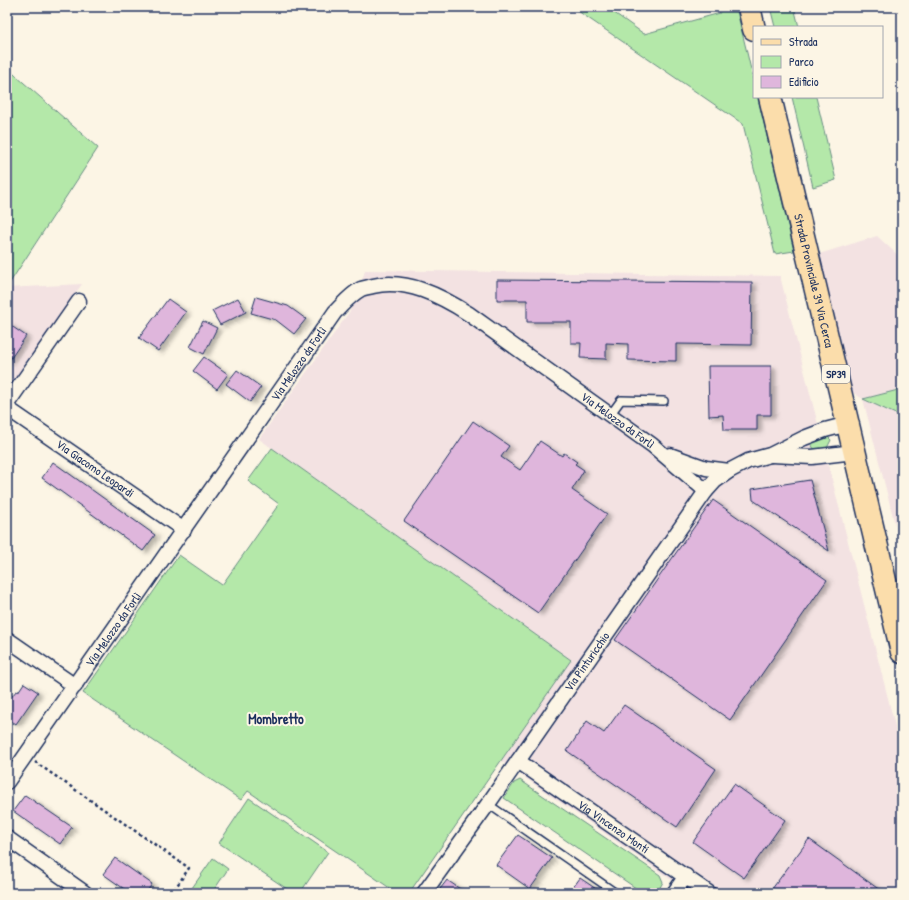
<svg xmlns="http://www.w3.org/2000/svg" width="909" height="900" font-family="'Patrick Hand',sans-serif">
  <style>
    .built { fill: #f3e2e2 }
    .green { fill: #b4e8a9; stroke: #688c84 }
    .building { fill: #dfb6dc; stroke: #1b2f5e; filter: url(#shadow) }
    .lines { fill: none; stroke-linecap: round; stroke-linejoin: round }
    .lane-casing { stroke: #1b2f5e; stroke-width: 10 }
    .street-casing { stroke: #1b2f5e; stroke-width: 17 }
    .primary-casing { stroke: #1b2f5e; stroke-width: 25 }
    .path { stroke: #1b2f5e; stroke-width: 2.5; stroke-dasharray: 3 3; stroke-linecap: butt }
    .lane { stroke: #fcf5e5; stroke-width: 7 }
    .street { stroke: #fcf5e5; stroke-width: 14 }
    .primary { stroke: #fbddab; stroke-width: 22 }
    .labels { text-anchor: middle; stroke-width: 4; stroke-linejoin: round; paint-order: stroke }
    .shield { fill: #fcf5e5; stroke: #5e6a86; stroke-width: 1 }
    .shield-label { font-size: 11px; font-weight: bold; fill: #1b2f5e }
    .street-label { font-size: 12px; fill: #1b2f5e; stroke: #fcf5e5 }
    .quarter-label { font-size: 14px; font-weight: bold; fill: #1b2f5e; stroke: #fcf5e5 }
  </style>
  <defs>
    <filter id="shadow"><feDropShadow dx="4.5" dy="2.5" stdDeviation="2" flood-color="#0004"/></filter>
  </defs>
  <rect width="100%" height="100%" fill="#fcf5e5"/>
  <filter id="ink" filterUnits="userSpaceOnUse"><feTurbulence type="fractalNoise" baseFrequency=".025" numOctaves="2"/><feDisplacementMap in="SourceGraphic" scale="8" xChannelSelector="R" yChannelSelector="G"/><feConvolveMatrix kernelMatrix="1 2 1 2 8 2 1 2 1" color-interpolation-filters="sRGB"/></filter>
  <g filter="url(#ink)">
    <path class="built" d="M877,236L902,259V389L863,399L902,417V552L863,399L847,389L816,255Z
      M365,270L780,276L902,753V893H690L501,761L571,660L259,439L350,311L364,274Z
      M82,284L7,392V288Z"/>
    <path class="green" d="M572,7H606L644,34L720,13L718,7H736L754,82V97H758L794,251L775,254L743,124Z
      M770,7H794L799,27H775Z
      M7,68L98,148L7,287Z
      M792,97H816L836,180L813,187Z
      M902,389V417L863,399Z
      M823,437H828L831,440L827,448L815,450L812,446V442Z
      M272,448L571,660L409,893H397L248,791L241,800L83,693L179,555L222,585L279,504L248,481Z
      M520,780L660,875L663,882L657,893H643L504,798L514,783Z
      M249,798L328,852L300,893H293L219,843Z
      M213,858L228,869L212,893H200L192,888Z"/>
    <path class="building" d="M497,280L752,282L751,345L676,344V361L628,360V344L606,343V359L580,358L581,343H571V322H527V300H497Z
      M256,297L288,306L306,319L294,334L276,320L251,313Z
      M238,298L246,312L220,325L212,311Z
      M168,299L186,312L158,351L139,338Z
      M203,321L217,328L204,354L190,347Z
      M7,323L26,336L7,364Z
      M204,357L228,374L217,389L193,371Z
      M708,366H771V415H757V430H724L723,415L709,416Z
      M237,370L261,387L250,402L226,384Z
      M473,421L509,446L501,457L520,470L540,441L562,456L564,453L577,462L575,464L584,470L572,490L607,514L538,613L404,521Z
      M53,462L155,535L143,551L42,478Z
      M810,480L829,551L753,500L752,489Z
      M713,500L827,580L730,720L615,640Z
      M24,683L38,692L16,724L7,718V703L16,691L18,692Z
      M624,705L716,769L677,827L567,751L587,721L604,733Z
      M734,784L785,820L744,878L693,842Z
      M25,795L72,827L60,844L13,811Z
      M518,835L552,858L530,889L496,865Z
      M809,839L884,893H769Z
      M115,858L152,884L146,893H130L103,874Z
      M580,878L602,893H569Z
      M447,880L466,893H437Z"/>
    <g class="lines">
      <g class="lane-casing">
        <path id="lane" d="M610,415L621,400L664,401
          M488,804L616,893"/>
      </g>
      <g class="street-casing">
        <g id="street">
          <path d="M7,404L79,301"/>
          <path id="s1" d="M7,408L184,530"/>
          <path d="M670,455L706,468L729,471"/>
          <path d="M772,455L812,457L854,452"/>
          <path d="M7,639L75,686"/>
          <path id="s2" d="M518,761L709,893"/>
          <path id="s3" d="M7,782L335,312C343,304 350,295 361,289C364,288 369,287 373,286C406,278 441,296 469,314L652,445L706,491"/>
          <path d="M7,838L85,893"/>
          <path id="s4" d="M424,893L488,804L706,491L715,481L729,471L748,461L770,455L804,438L825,430L848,424"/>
          <path d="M674,893L686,876"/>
        </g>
      </g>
      <g class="primary-casing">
        <g id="primary">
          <path d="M749,7L754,29"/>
          <path id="s5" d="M770,97L902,652"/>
        </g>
      </g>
      <path class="path" d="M35,762L189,868L172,893"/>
      <use href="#lane" class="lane"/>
      <use href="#street" class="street"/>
      <use href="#primary" class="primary"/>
    </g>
  </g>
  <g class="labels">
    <rect class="shield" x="822" y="365" width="28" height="18" rx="3"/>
    <g class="shield-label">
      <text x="836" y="378">SP39</text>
    </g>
    <g class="street-label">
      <text dy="4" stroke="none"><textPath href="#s5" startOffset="189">Strada Provinciale 39 Via Cerca</textPath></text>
      <text dy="4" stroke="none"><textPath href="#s3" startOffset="510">Via Melozzo da Forlì</textPath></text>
      <text dy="4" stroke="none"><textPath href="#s3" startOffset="906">Via Melozzo da Forlì</textPath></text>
      <text dy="4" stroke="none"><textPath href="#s1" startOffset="107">Via Giacomo Leopardi</textPath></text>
      <text dy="4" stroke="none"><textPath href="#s3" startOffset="186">Via Melozzo da Forlì</textPath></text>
      <text dy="4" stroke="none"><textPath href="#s4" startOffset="283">Via Pinturicchio</textPath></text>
      <text dy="4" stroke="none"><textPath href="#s2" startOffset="116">Via Vincenzo Monti</textPath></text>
    </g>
    <g class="quarter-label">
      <text x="276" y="724">Mombretto</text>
    </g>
  </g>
  <rect width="909" height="900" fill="none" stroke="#fcf5e5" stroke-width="24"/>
  <rect x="12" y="12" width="885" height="876" fill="none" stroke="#1b2f5e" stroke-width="1.5" filter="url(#ink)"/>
  <rect x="753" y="26" width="130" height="72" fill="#fcf5e5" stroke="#a2a6af"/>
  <rect x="761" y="39" width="20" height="6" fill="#fbddab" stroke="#a2a6af"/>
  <text x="789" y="46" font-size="12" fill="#1b2f5e">Strada</text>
  <rect x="761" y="56" width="20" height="12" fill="#b4e8a9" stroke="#a2a6af"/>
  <text x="789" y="66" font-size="12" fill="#1b2f5e">Parco</text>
  <rect x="761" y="76" width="20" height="12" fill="#dfb6dc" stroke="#a2a6af"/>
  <text x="789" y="86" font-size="12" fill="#1b2f5e">Edificio</text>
</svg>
